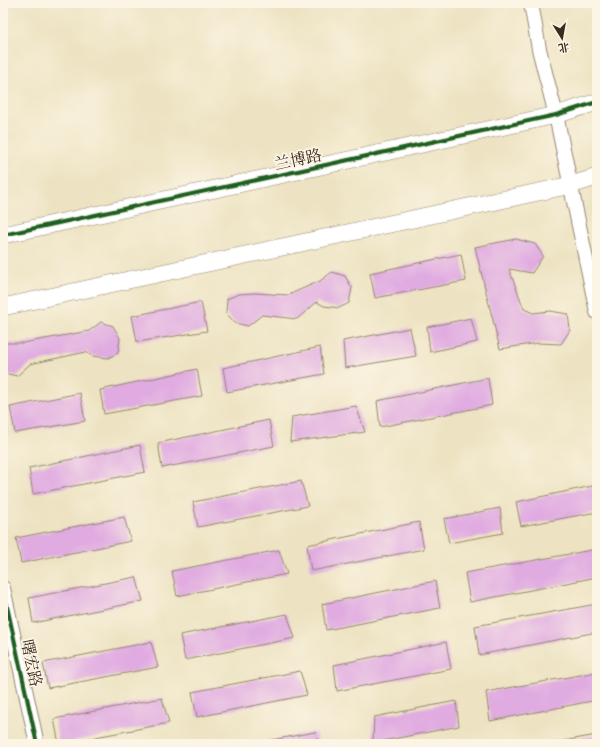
<svg xmlns="http://www.w3.org/2000/svg" width="600" height="747" font-family="'Old Standard TT','Noto Serif SC',serif">
  <style>
    .building { fill: #e0abe1 }
    .lines { fill: none; stroke-linecap: round; stroke-linejoin: round }
    .minor-casing { stroke: #948670; stroke-width: 16 }
    .tertiary-casing { stroke: #948670; stroke-width: 18 }
    .minor { stroke: #fff; stroke-width: 14 }
    .tertiary { stroke: #fff; stroke-width: 17 }
    .cycleway-casing { stroke: #fcf5e5; stroke-width: 6 }
    .cycleway { stroke: #1b5e20; stroke-width: 4 }
    .labels { text-anchor: middle; stroke-width: 3.5; stroke-linejoin: round; paint-order: stroke }
    .street-label { font-size: 16px; fill: #3b2a1e; stroke: #fcf5e5 }
  </style>
  <rect width="100%" height="100%" fill="#fcf5e5"/>
  <filter id="ink" filterUnits="userSpaceOnUse"><feTurbulence type="fractalNoise" baseFrequency=".025" numOctaves="2"/><feDisplacementMap in="SourceGraphic" scale="8" xChannelSelector="R" yChannelSelector="G"/><feConvolveMatrix kernelMatrix="1 2 1 2 8 2 1 2 1" color-interpolation-filters="sRGB"/></filter>
  <filter id="wash" filterUnits="userSpaceOnUse"><feTurbulence type="fractalNoise" baseFrequency=".012" numOctaves="4" result="noise"/><feDisplacementMap in="SourceGraphic" scale="16" xChannelSelector="R" yChannelSelector="G"/><feGaussianBlur stdDeviation="0.9" result="paint"/><feColorMatrix in="noise" values="0 0 0 0 0 0 0 0 0 0 0 0 0 0 0 0 0 1.4 0 .05"/><feComposite in="paint" operator="in"/></filter>
  <g filter="url(#wash)">
    <rect width="100%" height="100%" fill="#ede3c2"/>
    <g id="blocks">
      <path class="building" d="M516,239L535,244L543,256L532,273L509,269L524,309L533,313L550,311L568,314L570,330L561,344L538,343L500,349L475,247Z
        M461,254L466,281L375,298L370,273Z
        M332,272L345,276L352,288L349,303L339,308L324,306L317,302L297,319L262,315L248,326L235,323L226,313L227,299L239,294L255,293L288,295L320,281Z
        M201,302L207,331L137,342L132,316Z
        M471,318L477,342L430,352L427,327Z
        M101,322L113,326L120,338L118,353L108,358L92,356L86,352L30,364L17,376L3,373V345L7,343H23L89,331Z
        M410,328L416,356L345,368L343,341Z
        M320,347L324,374L227,392L223,368Z
        M197,369L202,396L104,414L100,390Z
        M488,378L492,405L380,427L377,401Z
        M80,393L85,421L15,433L10,407Z
        M356,406L365,432L290,442L292,417Z
        M269,420L274,446L162,468L158,443Z
        M140,445L145,472L33,494L29,468Z
        M301,481L308,506L198,527L193,502Z
        M597,485V512L521,526L516,502Z
        M500,508L503,533L449,543L444,519Z
        M124,517L131,541L21,563L16,538Z
        M419,522L424,549L311,571L307,545Z
        M597,549V577L470,602L465,573Z
        M279,550L287,574L177,596L172,571Z
        M136,577L143,601L33,623L29,598Z
        M435,581L440,608L326,630L322,604Z
        M597,604V632L479,655L475,626Z
        M287,614L295,638L185,660L180,635Z
        M151,642L158,667L48,688L43,663Z
        M446,642L451,669L337,691L334,665Z
        M300,671L307,695L197,717L192,692Z
        M597,672V700L490,721L486,692Z
        M162,698L169,723L59,744L54,719Z
        M456,701L459,726L373,743L374,717Z
        M315,732L319,744H256V743Z
        M597,735V744H552V743Z"/>
    </g>
  </g>
  <g filter="url(#ink)">
    <use href="#blocks" fill-opacity="0" stroke="#948670" stroke-width="1"/>
    <g class="lines">
      <g class="minor-casing">
        <path id="minor" d="M531,3L539,49L556,115L597,312
          M3,588L37,744"/>
      </g>
      <g class="tertiary-casing">
        <path id="tertiary" d="M3,235L556,115L597,102
          M3,307L571,185L597,177"/>
      </g>
      <use href="#minor" class="minor"/>
      <use href="#tertiary" class="tertiary"/>
      <g class="cycleway-casing">
        <path id="cycleway" d="M3,235L556,115L597,102
          M3,588L37,744"/>
      </g>
      <use href="#cycleway" class="cycleway"/>
    </g>
  </g>
  <g class="labels">
    <g class="street-label">
      <text transform="translate(298 159) rotate(-12)" y="6">兰博路</text>
      <text transform="translate(32 663) rotate(78)" y="6">曙宏路</text>
    </g>
  </g>
  <rect width="600" height="747" fill="none" stroke="#fcf5e5" stroke-width="16"/>
  <g transform="translate(562 38) rotate(169)" stroke="#fcf5e5" stroke-width="3" paint-order="stroke">
  <path d="M0-3L7 15L0 10L-7 15Z" fill="#3b2a1e"/>
  <text y="-6" font-size="11" font-weight="bold" text-anchor="middle" fill="#3b2a1e">北</text>
  </g>
</svg>
